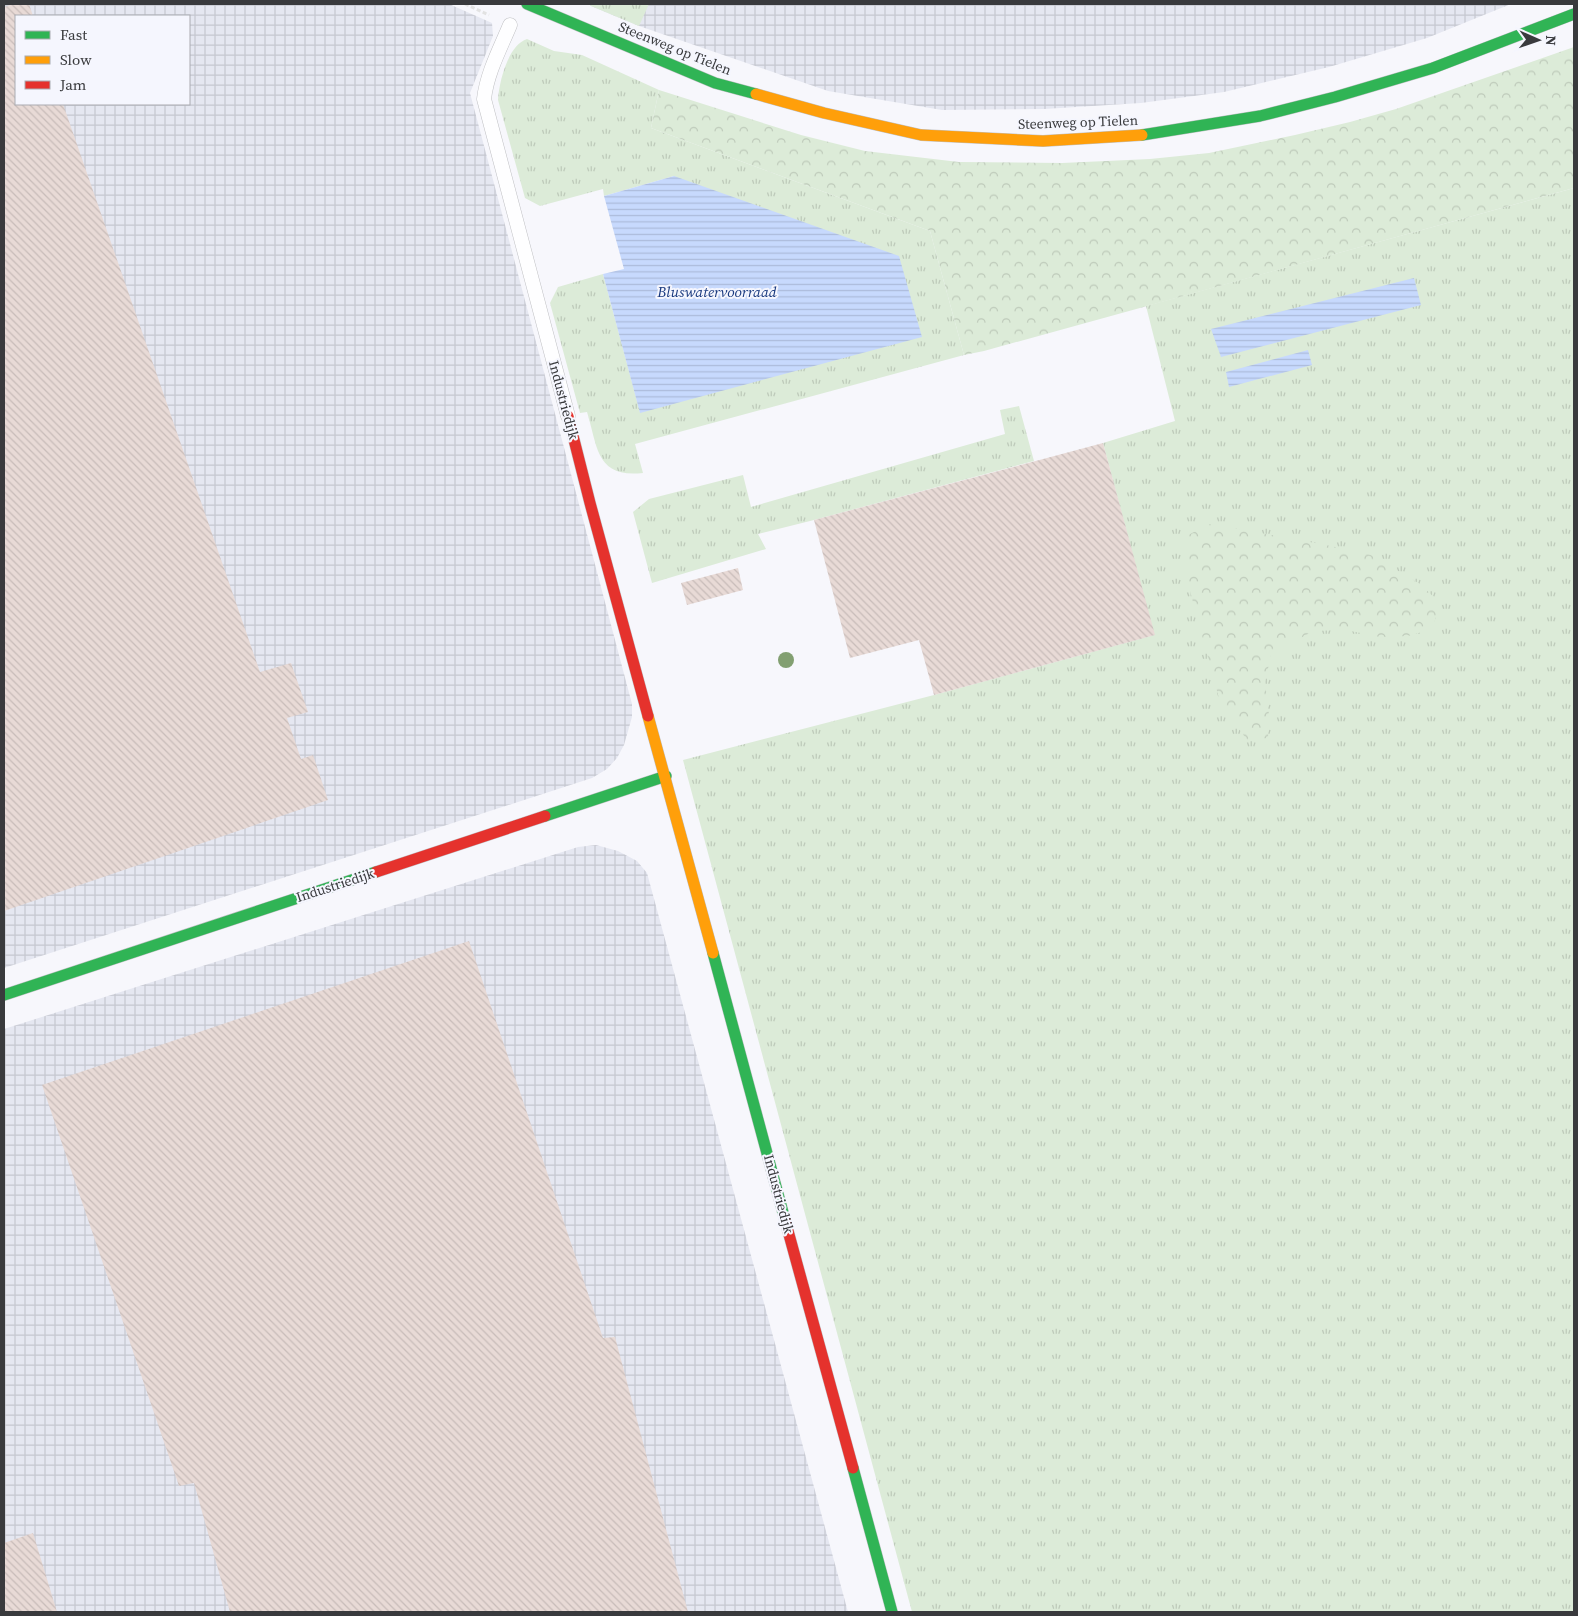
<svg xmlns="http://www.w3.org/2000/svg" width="1578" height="1616" font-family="'Source Serif 4',serif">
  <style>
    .industrial { fill: url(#industrial-grid); fill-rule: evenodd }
    .grass { fill: url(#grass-tufts) }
    .forest { fill: url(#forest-crowns) }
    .water { fill: url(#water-rules) }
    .building { fill: url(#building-back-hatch) }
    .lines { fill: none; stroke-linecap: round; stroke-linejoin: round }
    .lane-casing { stroke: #c0c1c4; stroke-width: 15 }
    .fast-casing { stroke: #c0c1c4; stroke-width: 12 }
    .slow-casing { stroke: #c0c1c4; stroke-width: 12 }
    .jam-casing { stroke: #c0c1c4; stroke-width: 12 }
    .path { stroke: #e2e2e2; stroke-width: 3; stroke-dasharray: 4 2.5; stroke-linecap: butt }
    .lane { stroke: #fefeff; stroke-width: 14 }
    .fast { stroke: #30b455; stroke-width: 11 }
    .slow { stroke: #ff9f0a; stroke-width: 11 }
    .jam { stroke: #e5322d; stroke-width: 11 }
    .tree { fill: #829f71 }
    .labels { text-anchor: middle; stroke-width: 4; stroke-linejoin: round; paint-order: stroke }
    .street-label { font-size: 14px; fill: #393a3d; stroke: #f5f6fe }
    .water-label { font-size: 15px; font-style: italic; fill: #1a3a7f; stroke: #f5f6fe }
  </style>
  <defs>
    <pattern id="industrial-grid" width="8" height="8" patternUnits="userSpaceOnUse" patternTransform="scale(1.25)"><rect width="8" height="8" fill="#e5e7f1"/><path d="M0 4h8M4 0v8" fill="none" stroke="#c5c7d0"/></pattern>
    <pattern id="grass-tufts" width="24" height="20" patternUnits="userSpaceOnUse" patternTransform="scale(1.25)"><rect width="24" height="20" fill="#dcebd8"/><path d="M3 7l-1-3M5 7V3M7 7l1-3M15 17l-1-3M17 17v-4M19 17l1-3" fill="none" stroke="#becaba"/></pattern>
    <pattern id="forest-crowns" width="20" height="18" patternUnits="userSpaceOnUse" patternTransform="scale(1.25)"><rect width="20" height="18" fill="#dcebd8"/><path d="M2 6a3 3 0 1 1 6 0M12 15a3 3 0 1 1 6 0" fill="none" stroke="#becaba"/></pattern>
    <pattern id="water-rules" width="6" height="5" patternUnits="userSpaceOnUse" patternTransform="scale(1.25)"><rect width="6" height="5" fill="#c7d9fd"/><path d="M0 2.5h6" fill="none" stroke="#acbbda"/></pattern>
    <pattern id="building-back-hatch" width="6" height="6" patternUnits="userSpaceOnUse" patternTransform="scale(1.25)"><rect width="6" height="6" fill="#e8dad6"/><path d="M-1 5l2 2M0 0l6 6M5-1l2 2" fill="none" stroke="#c8bcb9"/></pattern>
  </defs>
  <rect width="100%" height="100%" fill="#f7f7fc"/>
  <path class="industrial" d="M4,4H449L492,23L493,36L470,93L632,704V717L624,745L617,758L607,769L592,778L4,968ZM16,16H189V104H16Z
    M589,4H1511L1427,38L1329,67L1224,92L1141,103L1044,109L942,110L828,91L639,26L591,6Z
    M596,845L618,851L637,861L647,873L848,1612H4V1029L578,847Z"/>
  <path class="grass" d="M589,4H649L639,26L591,6Z
    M527,39L554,51L582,55L659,90L651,128L930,231L964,355L635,444L643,473C596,478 598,448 587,412L580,413L550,303L558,287L603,274L640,412L674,176L604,196L603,189L540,206L525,198L498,100C499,82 508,45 527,39Z
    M1574,188V1612H912L683,760L934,695L1154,635L1103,443L1175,421L1146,306Z
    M1019,406L1034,461L814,520L758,534L766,549L652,583L633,512L649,499L743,475L751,507L1005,434L1000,410Z"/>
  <path class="forest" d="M1574,47V188L984,351L964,355L930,231L651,128L659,90L801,135L865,151L959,162L1062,163L1150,159L1209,153L1295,135L1350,122L1396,109Z
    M1210,524L1326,545L1371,555L1420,584L1439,602L1433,629L1408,636L1380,637L1346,630L1313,631L1271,655L1265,682L1269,715L1268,738L1247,740L1220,702L1186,576V536Z"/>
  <path class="water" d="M674,176L899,256L922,337L640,413L603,274L624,269L604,196Z
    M1414,278L1421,305L1221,357L1211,329Z
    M1308,350L1312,365L1229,387L1226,372Z"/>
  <path class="building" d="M13,4H29L33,16H16V104H63L260,672L291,663L308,712L287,718L301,759L313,755L328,800L4,911V7Z
    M1103,443L1155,635L934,695L919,640L850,658L814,520Z
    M738,568L743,590L687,605L681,583Z
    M469,941L603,1338L615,1337L688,1612H230L194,1483L179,1486L42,1085Z
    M33,1533L57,1612H4V1543Z"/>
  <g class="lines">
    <g class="lane-casing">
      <path id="lane" d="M510,25C500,49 487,73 484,99L568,416"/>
    </g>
    <g class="fast-casing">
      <path id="fast" d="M527,4L715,83L756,94
        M1142,135L1260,116L1335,97L1433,68L1574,14
        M545,816L666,776
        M713,953L785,1220
        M4,995L376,872
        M853,1468L892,1612"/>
    </g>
    <g class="slow-casing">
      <path id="slow" d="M756,94L824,113L921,135L1043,141L1142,135
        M648,716L713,953"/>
    </g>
    <g class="jam-casing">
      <path id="jam" d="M568,416L590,503L648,716
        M376,872L545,816
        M785,1220L853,1468"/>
    </g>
    <path class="path" d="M465,4L489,15"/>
    <use href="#lane" class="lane"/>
    <use href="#fast" class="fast"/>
    <use href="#slow" class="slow"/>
    <use href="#jam" class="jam"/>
  </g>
  <circle class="tree" cx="786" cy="660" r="8"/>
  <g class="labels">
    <g class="street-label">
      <text transform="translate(675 48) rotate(22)" y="5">Steenweg op Tielen</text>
      <text transform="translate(1078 122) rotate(-2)" y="5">Steenweg op Tielen</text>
      <text transform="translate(564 400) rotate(75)" y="5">Industriedijk</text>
      <text transform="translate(335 885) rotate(-18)" y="5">Industriedijk</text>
      <text transform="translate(779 1194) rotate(75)" y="5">Industriedijk</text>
    </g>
    <g class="water-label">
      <text x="717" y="297">Bluswatervoorraad</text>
    </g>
  </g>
  <rect width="1578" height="1616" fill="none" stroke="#393a3d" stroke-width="10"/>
  <rect x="15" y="15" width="175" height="90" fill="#f5f6fe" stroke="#aaabb1"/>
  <rect x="25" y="31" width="25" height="8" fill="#30b455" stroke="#aaabb1"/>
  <text x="60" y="40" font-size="15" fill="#393a3d">Fast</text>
  <rect x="25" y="56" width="25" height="8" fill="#ff9f0a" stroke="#aaabb1"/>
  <text x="60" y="65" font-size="15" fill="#393a3d">Slow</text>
  <rect x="25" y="81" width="25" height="8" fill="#e5322d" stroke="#aaabb1"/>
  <text x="60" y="90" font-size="15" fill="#393a3d">Jam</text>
  <g transform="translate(1538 40) rotate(92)" stroke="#f5f6fe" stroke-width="4" paint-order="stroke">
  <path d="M0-4L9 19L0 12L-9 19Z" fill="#393a3d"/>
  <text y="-8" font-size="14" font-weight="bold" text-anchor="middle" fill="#393a3d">N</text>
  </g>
</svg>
